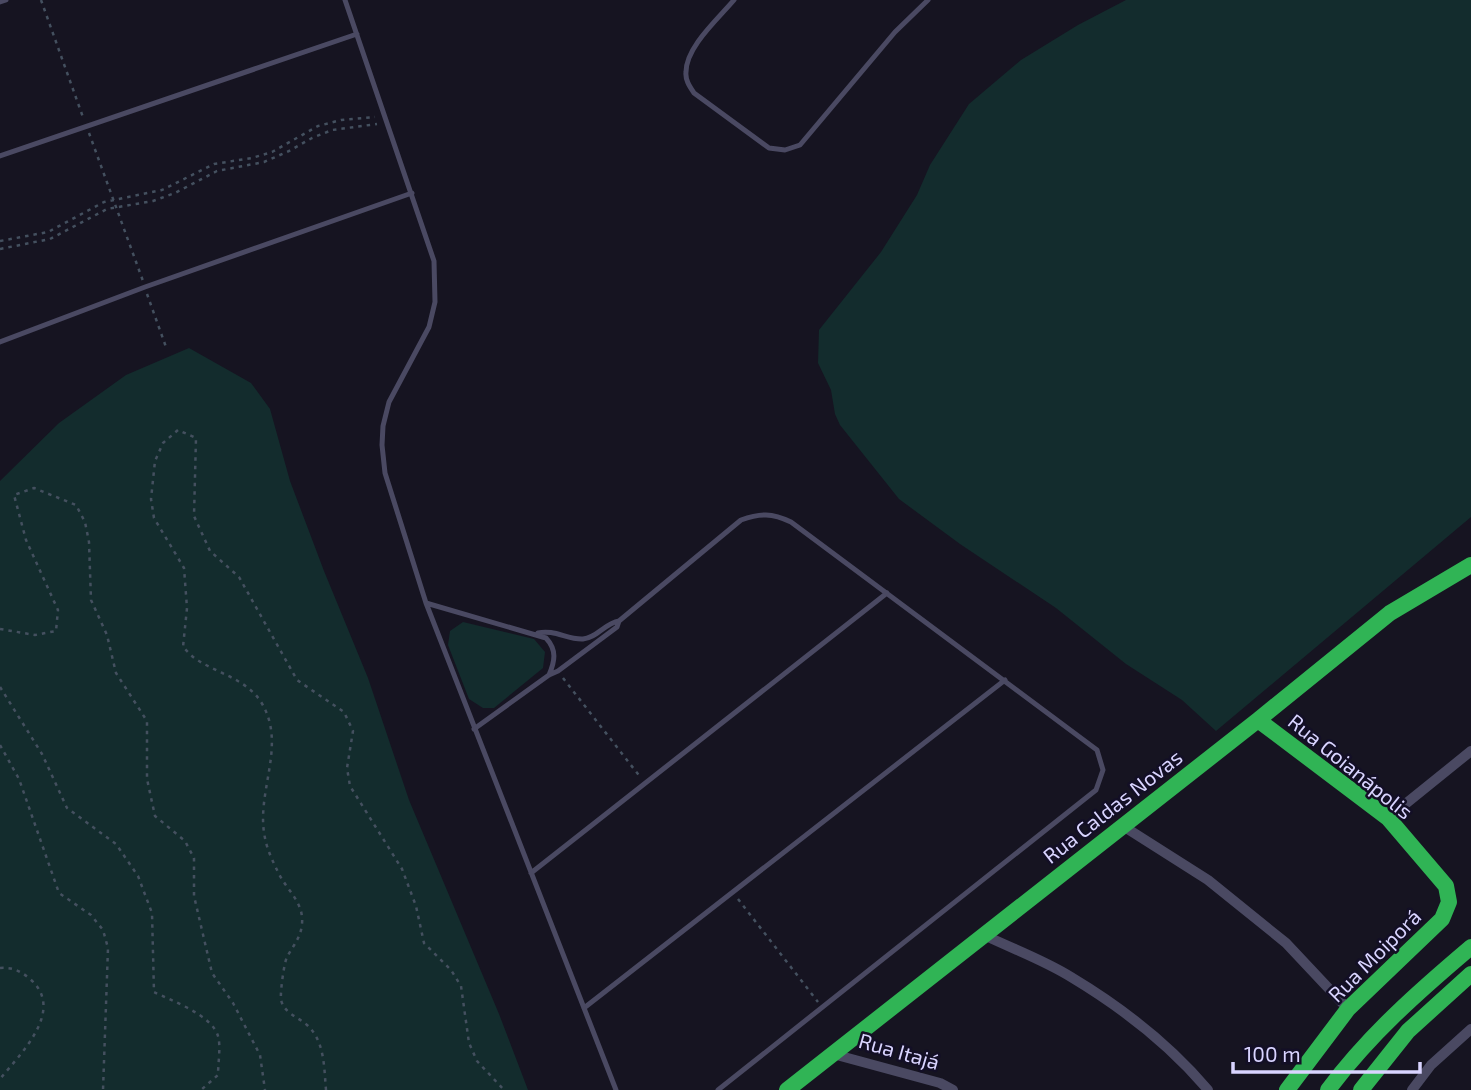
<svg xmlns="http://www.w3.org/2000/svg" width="1471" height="1090" font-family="'Exo 2',sans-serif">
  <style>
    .green { fill: #132c2d }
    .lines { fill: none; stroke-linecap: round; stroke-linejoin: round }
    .path { stroke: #44505f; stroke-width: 2.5; stroke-dasharray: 3.5 5; stroke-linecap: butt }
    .lane { stroke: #4a4962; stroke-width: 5 }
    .street { stroke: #4a4962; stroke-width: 10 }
    .fast { stroke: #30b455; stroke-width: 16 }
    .labels { text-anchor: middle; stroke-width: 5; stroke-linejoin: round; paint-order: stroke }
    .street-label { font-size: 21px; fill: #d9d4ff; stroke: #130f26 }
  </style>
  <rect width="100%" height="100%" fill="#161421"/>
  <path class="green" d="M1126,0H1471V517L1216,731L1182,700L1126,664L1056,608L960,544L899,499L840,425L835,414L831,390L818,363L819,330L881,252L917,195L930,165L969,104L1021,60L1078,25Z
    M189,348L251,383L270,409L290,481L324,571L368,678L409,800L499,1014L528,1090H0V481L59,423L126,375Z
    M463,622L534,639L545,652L543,668L494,708H483L469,699L448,645L450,631Z"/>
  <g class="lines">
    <path class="path" d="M41,0L84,120
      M89,133L143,281
      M0,241L48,232L104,202L162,190L214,164L252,158L272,152L318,126L341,120L375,117
      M0,249L50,239L107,209L153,201L175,193L217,171L264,162L289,151L312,138L332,130L377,124
      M147,294L166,347
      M0,629L35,635L56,631L58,610L26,540L14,495L34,488L76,505L85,522L89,542L91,600L107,635L116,673L147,721V779L155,816L185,841L194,858V896L212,973L233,1003L260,1055L265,1090
      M563,678L641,778
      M0,687L42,754L67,808L116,844L138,876L152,913L154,992C172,1001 212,1015 218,1036C221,1046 218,1064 218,1075L201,1090
      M0,745L19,779L59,893L91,915L103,930L108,948L103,1090
      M738,899L818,1002
      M0,968C12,967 21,971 30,979C66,1010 21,1053 0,1079
      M326,1090C324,1068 325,1041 307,1025C298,1017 284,1013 281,1000C280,993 284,963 287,957C293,946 301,937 302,924C304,902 287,891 278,872C273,862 267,849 265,838C255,792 288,745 261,702C247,680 220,674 199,661C193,658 188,652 183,647L187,608L184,568L154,518L151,499L155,461L163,443L178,430L196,438L194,516L210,551L239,577L297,680L344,712L353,731L347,768L350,786L402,869L416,906L424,943L451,970L461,986L469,1043L477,1061L504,1090"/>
    <path class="lane" d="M345,0L434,261L435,302L429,327L389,402L383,426L382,445L385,473L426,603L616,1090
      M734,0C718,19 686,47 686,72C685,80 690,87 694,93L769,148L785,150L800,145L895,32L928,0
      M0,2L6,0
      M0,156L357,34
      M0,342L145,287L412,193
      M426,603L546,638C557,650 555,661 549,675
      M538,633C554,629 568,640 583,639C597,638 605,623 619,621L741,520C760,513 772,513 791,522L1097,750L1103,770L1096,790L718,1090
      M474,729L549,675L558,671L617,627L619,621
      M531,873L887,593
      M584,1008L1005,680"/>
    <path class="street" d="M1388,818L1471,751
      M1123,826L1208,880L1286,943L1348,1009
      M984,935C1013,949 1044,960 1071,977C1121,1007 1170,1045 1208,1090
      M833,1054L940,1083L953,1090
      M1412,1090L1431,1065L1471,1029"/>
    <path class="fast" d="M1258,720L1388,818L1446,886L1449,902L1442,919L1348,1009L1287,1090
      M787,1090L1258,720L1390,613L1471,565
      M1328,1090C1369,1035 1419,991 1471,947
      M1361,1090L1408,1031L1471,974"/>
  </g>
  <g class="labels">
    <g class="street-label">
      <text transform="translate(1350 767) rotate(39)" y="7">Rua Goianápolis</text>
      <text transform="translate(1113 807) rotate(-38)" y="7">Rua Caldas Novas</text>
      <text transform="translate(1375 956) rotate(-45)" y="7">Rua Moiporá</text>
      <text transform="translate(899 1052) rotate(16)" y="7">Rua Itajá</text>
    </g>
  </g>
  <path d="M1233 1062v10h187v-10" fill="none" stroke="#d9d4ff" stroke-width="3.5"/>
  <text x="1244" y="1062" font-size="21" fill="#d9d4ff" stroke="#130f26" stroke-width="5" paint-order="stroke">100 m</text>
</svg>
